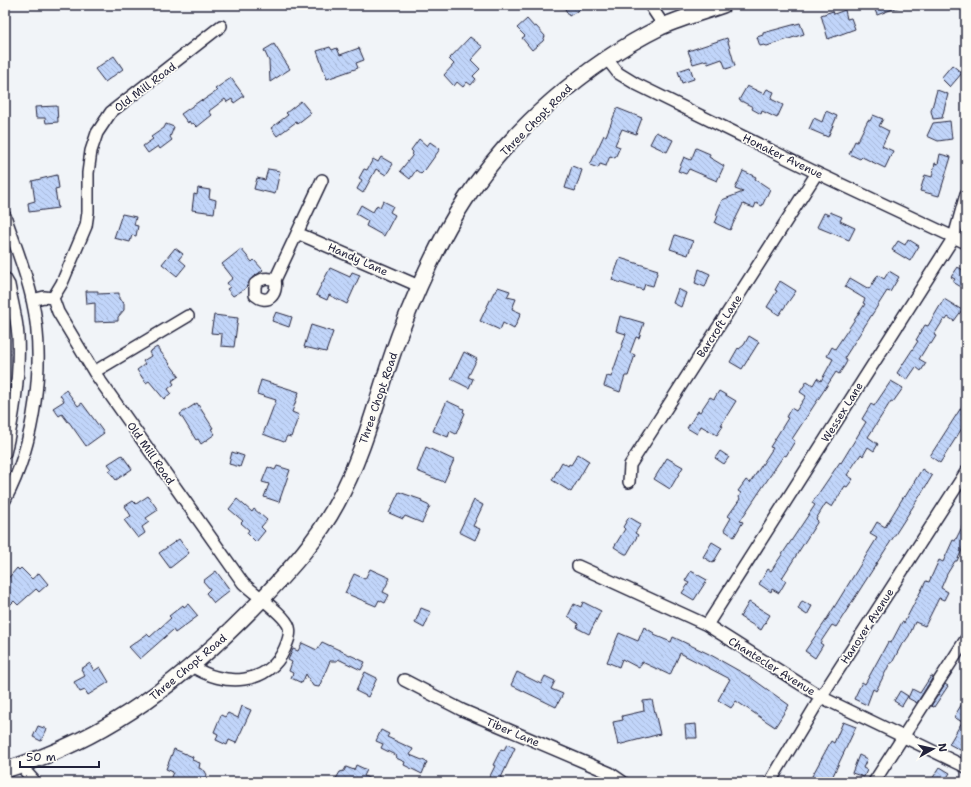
<svg xmlns="http://www.w3.org/2000/svg" width="971" height="787" font-family="'Shantell Sans',sans-serif">
  <style>
    .building { fill: url(#building-back-hatch); stroke: #22223b }
    .lines { fill: none; stroke-linecap: round; stroke-linejoin: round }
    .minor-casing { stroke: #22223b; stroke-width: 14 }
    .major-casing { stroke: #22223b; stroke-width: 18 }
    .minor { stroke: #fdfcf7; stroke-width: 11 }
    .major { stroke: #fdfcf7; stroke-width: 15 }
    .labels { text-anchor: middle; stroke-width: 3.5; stroke-linejoin: round; paint-order: stroke }
    .street-label { font-size: 11px; fill: #22223b; stroke: #fdfcf7 }
  </style>
  <defs>
    <pattern id="building-back-hatch" width="6" height="6" patternUnits="userSpaceOnUse"><rect width="6" height="6" fill="#c1d5fa"/><path d="M-1 5l2 2M0 0l6 6M5-1l2 2" fill="none" stroke="#a6b7d7"/></pattern>
  </defs>
  <rect width="100%" height="100%" fill="#f1f4f8"/>
  <filter id="ink" filterUnits="userSpaceOnUse"><feTurbulence type="fractalNoise" baseFrequency=".025" numOctaves="2"/><feDisplacementMap in="SourceGraphic" scale="8" xChannelSelector="R" yChannelSelector="G"/><feConvolveMatrix kernelMatrix="1 2 1 2 8 2 1 2 1" color-interpolation-filters="sRGB"/></filter>
  <g filter="url(#ink)">
    <path class="building" d="M563,5H588L569,16Z
      M873,5H901V6L877,15Z
      M845,10L847,19L851,18L855,29L828,39L821,15L833,11L834,14Z
      M527,19L534,27L536,26L545,36L543,41L532,50L522,38L525,36L517,28Z
      M800,23L804,34L767,46L764,45L760,46L757,37L763,35V33Z
      M470,37L483,47L471,60L480,69L473,76L476,79L471,85L467,82L463,87L457,82L454,86L444,75L454,64L449,59Z
      M727,38L735,66L726,69L722,59L708,64L707,60L693,64L688,51Z
      M274,44L290,69L270,82L269,61L264,50Z
      M330,47L332,50L337,48L340,55L359,48L364,60L356,63L358,68L327,79L317,51Z
      M114,56L123,69L105,82L95,69Z
      M952,65L962,73L950,87L941,78Z
      M690,67L694,79L682,83L678,71Z
      M231,78L244,96L234,103L232,99L227,102L225,99L209,111L212,115L197,127L193,123L191,124L189,121L188,123L181,114L201,100L202,101L217,91L215,89Z
      M747,86L764,94L767,89L774,92L771,99L783,105L777,118L762,111L761,114L752,109L753,107L739,100Z
      M937,90L948,94L942,118L933,119L931,111Z
      M301,101L311,113L297,124L296,122L277,136L271,128L288,115L286,113Z
      M57,106L58,122L46,123L45,118H36L35,107Z
      M617,108L642,118L636,134L622,129L615,145L620,147L615,158L610,156L606,166L600,164L598,168L590,165L604,135L606,136Z
      M826,111L837,116L828,137L809,129L814,118L822,122Z
      M873,115L883,119L879,126L889,131L882,146L893,151L885,168L862,157L860,159L849,154L855,141L857,142L868,120L870,121Z
      M950,121L952,139L938,141L927,136L933,123Z
      M166,124L174,127L170,137L172,140L160,149L158,146L148,153L143,146L153,139L151,137L164,128Z
      M656,132L673,140L667,152L650,144Z
      M419,139L427,146L430,142L440,149L425,170L421,174L416,170L410,179L400,171L412,156L413,152L411,150Z
      M696,148L710,154L709,157L724,166L717,181L689,169L686,174L678,171L684,157L691,160Z
      M940,154L951,157L939,196L920,191L925,175L932,177L935,163L938,164Z
      M381,157L393,164L386,175L376,169L363,193L357,189L362,180L359,178L364,169L367,170L373,159L378,162Z
      M572,166L582,170L575,191L565,188Z
      M268,169L280,171L275,194L254,189L257,178L265,180Z
      M743,171L756,177L755,179L770,189L762,206L756,203L754,208L743,204L730,230L715,223L718,216L716,215L722,200L743,192L735,189Z
      M57,175L59,188L55,189L58,208L29,212L28,203L35,201L32,181Z
      M198,188L210,190L209,198L216,200L214,213L192,210L194,194L197,195Z
      M383,201L393,206L390,212L395,215L384,236L366,226L368,221L356,214L361,205L373,212L377,205L380,207Z
      M830,212L842,217L840,221L855,228L849,240L817,227L824,213L829,215Z
      M122,214L136,217L134,225L138,226L136,236L132,235L130,242L114,238Z
      M675,235L693,241L688,255L670,249Z
      M908,239L919,246L910,261L892,250L898,241L905,245Z
      M175,248L183,254L179,259L186,265L177,276L162,264Z
      M241,249L252,262L254,260L263,270L251,279L245,289L233,296L227,289L230,287L227,283L233,278L222,264Z
      M620,258L658,270L653,286L645,284L643,290L612,280Z
      M958,267L966,272V290L953,282L955,279L951,277Z
      M330,268L350,277L352,272L360,275L347,304L329,295L327,300L316,295Z
      M699,269L710,274L705,287L695,283Z
      M889,271L899,277L890,292L887,291L845,357L847,361L845,365L839,374L836,372L792,439L795,441L786,456L784,455L740,521L743,522L734,537L724,530L731,518L728,516L740,499L739,497L741,493L738,491L746,480L750,483L773,448L770,447L788,418L786,417L791,408L796,411L806,396L800,392L807,381L813,385L817,378L821,381L833,359L827,356L832,347L835,349L865,304L863,303L865,299L845,287L850,278L869,289L878,275L884,279Z
      M780,281L796,291L779,315L767,307L777,291L775,290Z
      M498,287L510,291L507,297L516,299L512,309L521,313L514,329L503,323L500,330L480,321L494,292H496Z
      M678,289L686,293L681,307L673,303Z
      M86,291H98V294L119,293V299L124,303V310L118,317V321L95,322V303L87,304Z
      M944,299L962,310L954,321L948,317L946,320L944,319L934,335L936,336L931,344L929,343L919,359L926,363L921,371L916,367L907,380L897,373L918,341L916,340L925,325L928,326Z
      M276,312L292,317L289,327L272,321Z
      M214,315L238,318L234,347L221,346L222,334L211,333Z
      M620,316L644,323L639,338L636,337L630,353L635,355L628,376H625L620,392L604,386L607,376L611,377L626,334L616,331Z
      M311,325L333,332L326,352L304,347Z
      M749,336L759,342L742,369L730,362L738,348L739,349L744,345Z
      M157,347L179,376L172,381L174,384L168,389L171,393L164,399L149,381L146,383L137,370L145,364L143,361L151,356L149,352Z
      M464,352L477,359L468,377L473,379L469,388L451,379Z
      M261,380L299,392L292,412L299,415L291,437L287,436L284,442L263,434L276,400L257,394Z
      M891,381L903,388L893,402L891,401L868,437L878,444L874,451L868,447L863,456L861,454L847,475L853,479L847,487L845,486L832,507L826,503L816,519L818,521L782,578L786,581L779,593L772,589L771,592L759,584L768,569L771,571L815,505L812,503L840,462L841,463L866,422L862,419L871,404L874,406Z
      M66,390L78,406L82,403L104,433L86,446L69,422H68L62,414L59,416L53,408L64,401L60,395Z
      M719,391L736,401L721,425L723,426L717,435L701,426L697,434L687,428L698,411L700,412L710,397L714,399Z
      M966,400V422L940,463L930,456Z
      M447,401L464,409L463,412L465,413L456,434L450,431L448,437L433,431Z
      M197,403L213,428L211,429L215,434L201,444L198,439L196,440L180,414Z
      M426,447L454,460L444,482L417,471Z
      M720,451L729,457L724,464L715,458Z
      M232,452L244,456L240,467L229,464Z
      M578,454L589,461L571,492L552,480L562,462L568,466L569,464L571,465Z
      M122,455L132,469L116,480L109,471L112,469L108,464Z
      M667,458L683,467L670,489L654,479Z
      M277,466L290,470L279,502L264,497L269,484L262,482L268,467L275,470Z
      M922,469L932,476L923,491L836,627L832,625L820,643L823,645L815,658L805,651L825,622L877,538L870,534L877,522L885,527L904,496L905,497Z
      M399,492L422,500L421,502L430,506L422,523L405,516L403,519L389,513Z
      M148,496L158,510L146,518L149,522L142,527L145,533L138,538L124,520L131,516L125,506L133,501L136,504Z
      M237,499L252,512L254,509L267,520L261,527L265,531L256,542L247,533L249,530L241,523L243,521L229,509Z
      M474,500L483,505L473,526L480,529L475,540L459,532Z
      M629,517L641,524L635,533L638,535L627,554H625L614,547L625,529L623,527Z
      M966,519V541L957,561H955L947,574L941,588L948,592L944,600L939,598L925,626L915,622L909,636L904,643L903,642L892,663H890L876,691L873,689L867,705L854,699L862,682L865,684L888,642L891,643L902,622L904,623L926,581L929,582L939,560L943,562L953,540L955,541Z
      M179,539L189,553L170,568L159,553Z
      M712,542L722,548L713,563L703,557Z
      M17,568L19,570L21,568L32,579L39,573L48,584L39,592L36,589L18,605L14,601L10,605L5,600V582Z
      M370,569L390,578L383,592L389,595L385,603L379,600L376,606L345,593L354,574L365,579Z
      M216,571L230,590L214,603L206,593L210,589L203,581Z
      M691,571L707,580L694,600L682,593L689,583L685,581Z
      M802,601L812,606L807,615L798,609Z
      M583,602L601,611L589,634L577,628L578,624L568,616L574,604L581,607Z
      M749,602L770,615L761,630L740,617Z
      M188,604L198,616L175,633L173,630L140,659L129,647L147,634L150,637L171,618L169,616L183,605L184,607Z
      M421,608L431,612L424,628L415,623Z
      M644,627L654,633V635L671,642L673,637L709,654L750,677L789,705L775,727L736,701L731,708L718,700L730,679L680,653L670,675L642,662L639,668L622,659L619,667L607,662L619,633L638,641Z
      M322,642L365,662L361,670L338,659L337,661H330L319,687L313,686L306,674L302,683L291,678L293,673L289,671L292,662L288,660L293,649L298,651L302,643L317,650Z
      M90,663L94,671L100,667L109,682L88,695L85,690L80,692L74,682L85,676L81,669Z
      M365,672L377,678L368,697L356,691Z
      M517,672L541,684L545,676L555,681L551,689L563,694L556,707L511,685Z
      M931,676L933,677L917,703L908,698L912,689L920,693Z
      M945,684L948,686L934,707L931,706Z
      M900,691L908,696L902,706L894,701Z
      M966,697V744L962,751L949,744L962,722L954,717Z
      M652,700L660,734L618,745L613,722L623,720L622,716L644,711L643,701Z
      M242,706L251,710L236,743L229,740L227,745L216,740L218,734L214,732L221,715L225,717L228,713L238,718Z
      M843,722L856,727L830,782H819L811,778L831,741L834,743Z
      M696,724L697,738H686L685,725Z
      M38,726L47,729L41,741L33,737Z
      M381,730L389,734L387,737L413,749L410,755L427,762L422,774L404,765L405,762L396,758L397,756L381,748L383,744L376,741Z
      M507,744L515,748L499,782H497L489,778L495,766L493,765L501,749L504,750Z
      M174,749L193,757L192,760L200,763L199,768L205,771L207,775L205,778L197,782H169L173,772L166,769Z
      M859,755L867,759L863,768L867,770L864,777L852,773Z
      M356,765L367,770L364,776L377,782H334L340,772L344,771L346,767L354,770Z
      M940,767L950,773L944,782H930Z"/>
    <g class="lines">
      <g class="minor-casing">
        <path id="minor" d="M650,5L664,26
          M607,59L618,73L636,84L817,173L966,243
          M5,216C14,243 26,271 32,299C46,361 35,444 5,500
          M297,233L419,286
          M5,278L9,285C12,302 17,319 18,336C20,375 14,416 5,453
          M275,280C278,294 268,306 255,295V284C262,278 267,277 275,280L322,180
          M53,298L62,283L86,226L88,212V173L91,151L97,133L111,112L221,26
          M32,300L44,297L53,298L58,312L94,372L243,583C254,594 285,614 289,627C291,634 288,641 285,648C269,686 223,687 192,666
          M94,372L188,316
          M629,482L630,465L817,173
          M578,566L707,625L821,697L966,767
          M707,625L954,237L966,194
          M404,680L462,710L610,773L623,782
          M20,765L35,782
          M770,782L821,697L966,472
          M874,782L966,639"/>
      </g>
      <g class="major-casing">
        <path id="major" d="M5,770C111,738 188,676 263,598C290,569 318,539 337,503C366,450 379,389 400,333C418,287 438,241 465,200C511,129 586,64 661,27C681,18 703,12 723,5"/>
      </g>
      <use href="#minor" class="minor"/>
      <use href="#major" class="major"/>
    </g>
  </g>
  <g class="labels">
    <g class="street-label">
      <text transform="translate(145 87) rotate(-37)" y="4">Old Mill Road</text>
      <text transform="translate(536 120) rotate(-45)" y="4">Three Chopt Road</text>
      <text transform="translate(783 156) rotate(26)" y="4">Honaker Avenue</text>
      <text transform="translate(358 259) rotate(24)" y="4">Handy Lane</text>
      <text transform="translate(719 326) rotate(-57)" y="4">Barcroft Lane</text>
      <text transform="translate(378 398) rotate(-71)" y="4">Three Chopt Road</text>
      <text transform="translate(842 412) rotate(-58)" y="4">Wessex Lane</text>
      <text transform="translate(151 453) rotate(55)" y="4">Old Mill Road</text>
      <text transform="translate(867 626) rotate(-57)" y="4">Hanover Avenue</text>
      <text transform="translate(772 666) rotate(32)" y="4">Chantecler Avenue</text>
      <text transform="translate(188 667) rotate(-40)" y="4">Three Chopt Road</text>
      <text transform="translate(513 732) rotate(23)" y="4">Tiber Lane</text>
    </g>
  </g>
  <rect width="971" height="787" fill="none" stroke="#fdfcf7" stroke-width="20"/>
  <rect x="10" y="10" width="951" height="767" fill="none" stroke="#22223b" stroke-width="1.5" filter="url(#ink)"/>
  <g transform="translate(933 749) rotate(82)" stroke="#fdfcf7" stroke-width="3" paint-order="stroke">
  <path d="M0-3L7 15L0 10L-7 15Z" fill="#22223b"/>
  <text y="-6" font-size="11" font-weight="bold" text-anchor="middle" fill="#22223b">N</text>
  </g>
  <path d="M20 761v6h79v-6" fill="none" stroke="#22223b" stroke-width="2"/>
  <text x="26" y="761" font-size="12" fill="#22223b" stroke="#fdfcf7" stroke-width="3" paint-order="stroke">50 m</text>
</svg>
